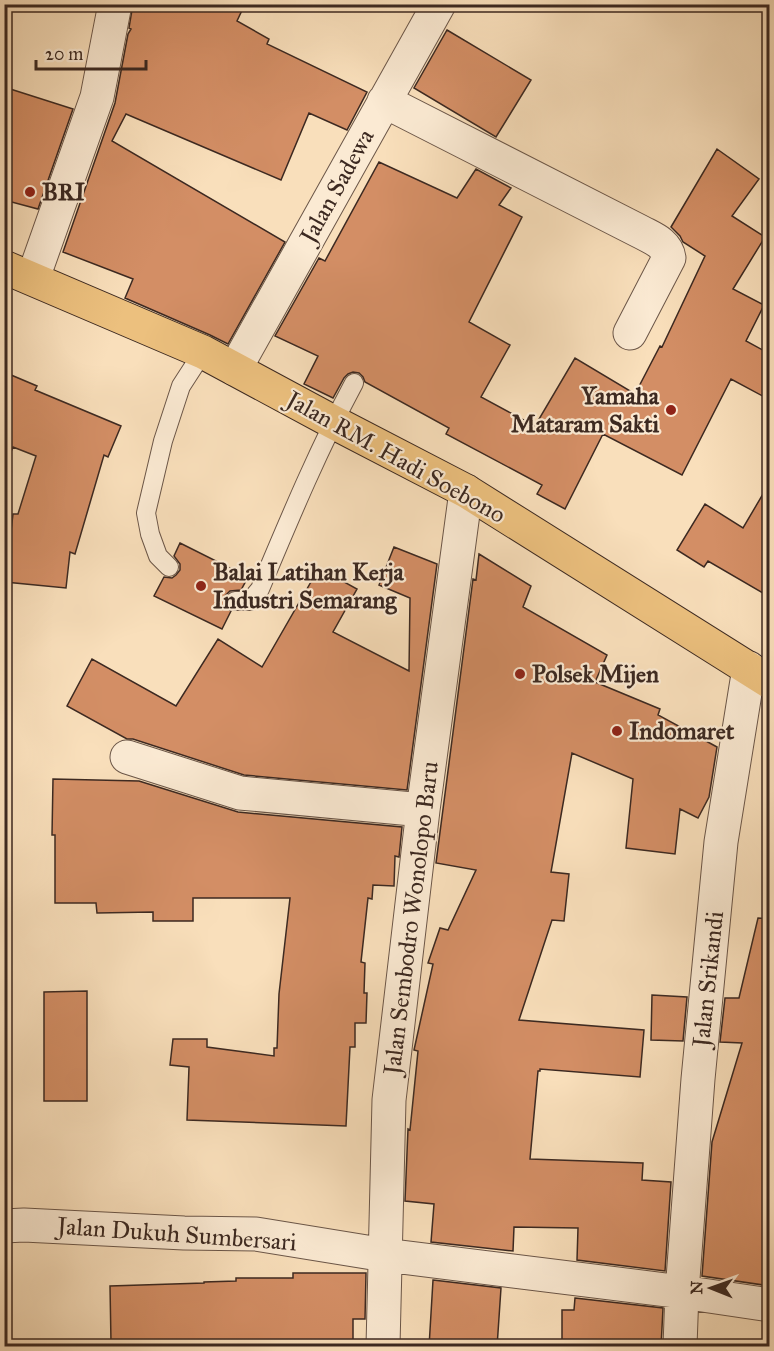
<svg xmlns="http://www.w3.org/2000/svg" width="774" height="1351" font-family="'IM FELL Great Primer',serif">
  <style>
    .building { fill: #d38e65; stroke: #3c2921; stroke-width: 1.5 }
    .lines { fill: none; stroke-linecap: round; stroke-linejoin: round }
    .service-casing { stroke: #6b5648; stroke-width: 20 }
    .minor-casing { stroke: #6b5648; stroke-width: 35 }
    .primary-casing { stroke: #3c2921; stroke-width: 35 }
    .service { stroke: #fbead3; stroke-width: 18 }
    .minor { stroke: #fbead3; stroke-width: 33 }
    .primary { stroke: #ecc07e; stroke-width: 33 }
    .poi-dot { fill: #8f2418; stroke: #fbead3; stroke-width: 2 }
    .labels { text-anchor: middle; stroke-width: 4.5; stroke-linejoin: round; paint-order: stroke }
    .street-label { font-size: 24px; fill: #3c2921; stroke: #fbead3 }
    .poi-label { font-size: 24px; font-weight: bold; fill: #3c2921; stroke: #fbead3; text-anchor: start }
  </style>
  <rect width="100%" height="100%" fill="#f9dfbb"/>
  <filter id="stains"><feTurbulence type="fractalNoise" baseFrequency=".00333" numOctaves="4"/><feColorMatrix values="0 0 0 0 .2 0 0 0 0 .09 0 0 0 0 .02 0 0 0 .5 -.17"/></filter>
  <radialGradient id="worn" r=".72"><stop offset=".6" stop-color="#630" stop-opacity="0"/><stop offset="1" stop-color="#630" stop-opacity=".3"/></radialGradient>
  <path class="building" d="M133,4H245L237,21L269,39L267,44L367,92L347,130L309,113L281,180L126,114L112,141L285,242L228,344L210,335L125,298L133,279L63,252L115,103L128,34L131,29L129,28Z
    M447,30L531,80L496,137L414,88Z
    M4,87L73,109L38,209L4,200Z
    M717,149L759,179L732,216L765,237L733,289L764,305L746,341L770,354V400L731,379L682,475L603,434L565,509L537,494L542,485L446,434L449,428L365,382L363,377L359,373L353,372L348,374L344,378L333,398L304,384L318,356L275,336L319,258L325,261L379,162L457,198L476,169L511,188L499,205L522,217L469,322L510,345L481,397L535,426L575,358L635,394L660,346L662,347L705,256L683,242L680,236L671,227Z
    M4,372L37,386L35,390L121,426L108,457L104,455L75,554L70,552L66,588L5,582L13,514H18L36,456L13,447L6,464H4Z
    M770,482V597L708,561L704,567L677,550L705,504L743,528Z
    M180,543L248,577L241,590L230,591L225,596L224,600L225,606L231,611L222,629L154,596L164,577L172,578L176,575L180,570V564L174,556Z
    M394,547L437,564L407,790L244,775L133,739H127L67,706L92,659L176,706L218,639L262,667L319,568L357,589L333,632L409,671L410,598L379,585Z
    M479,554L531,586L523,607L607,655L595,682L660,709L658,715L717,747L709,797L698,818L680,809L675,854L626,848L633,779L572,753L551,872L569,874L564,921L552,920L519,1020L644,1030L640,1077L540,1069V1071H538L530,1159L643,1163L642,1180L671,1182L665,1271L577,1260L578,1228L514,1227L513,1251L431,1242L434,1204L405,1201L408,1129L410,1130L418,1051L414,1050L433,964L428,963L440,928L448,930L476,870L436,863L473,579L476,580Z
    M53,779L139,781L238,812L402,827L399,857L395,856L394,886L373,885L372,899L368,898L361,962L365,963L364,993H367L366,1023H355V1047H350L346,1126L187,1120L189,1067L170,1065L173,1039H207V1047L274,1056V1048H277L279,994L290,898H193V921H153V912L97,913L96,903H55V835H52Z
    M758,918L770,919V1286L702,1276L712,1142L742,1043L720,1042L725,998H739Z
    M87,991V1101H44V992Z
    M652,995L687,997L683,1041L651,1040Z
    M293,1273H366L365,1319H353V1347H167V1341L111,1342L110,1286L204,1283V1282L236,1281V1278H293Z
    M433,1280L501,1288L497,1347H429Z
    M575,1298L663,1308L661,1347H562V1310H574Z"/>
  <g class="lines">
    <g class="service-casing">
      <path id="service" d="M169,567L158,556L150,534L146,513L163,441L181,386L203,352
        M235,601H250L260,589C289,520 318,450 354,383"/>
    </g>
    <g class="minor-casing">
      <path id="minor" d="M384,101L641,232C652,238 667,243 669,258L630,333
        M33,278L97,97L115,4
        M235,369L439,4
        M127,757L240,793L423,810
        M4,1226L24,1225L184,1233L256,1234L385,1255L682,1292L770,1305
        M383,1346L389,1100L423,810L466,491
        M680,1346L682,1292L698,1079L721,842L749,668"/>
    </g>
    <g class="primary-casing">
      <path id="primary" d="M4,267L203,352L333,422L466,491L770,682"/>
    </g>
    <use href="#service" class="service"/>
    <use href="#minor" class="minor"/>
    <use href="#primary" class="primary"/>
  </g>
  <g class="poi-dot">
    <circle cx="30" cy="192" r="6"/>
    <circle cx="671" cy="410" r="6"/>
    <circle cx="201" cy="586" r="6"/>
    <circle cx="520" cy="674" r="6"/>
    <circle cx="617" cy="731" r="6"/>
  </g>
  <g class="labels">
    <g class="street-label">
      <text transform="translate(337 186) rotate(-61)" y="8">Jalan Sadewa</text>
      <text transform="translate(396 457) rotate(29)" y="8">Jalan RM. Hadi Soebono</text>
      <text transform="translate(411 918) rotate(-83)" y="8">Jalan Sembodro Wonolopo Baru</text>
      <text transform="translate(708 979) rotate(-84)" y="8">Jalan Srikandi</text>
      <text transform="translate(177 1234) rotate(4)" y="8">Jalan Dukuh Sumbersari</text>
    </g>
    <g class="poi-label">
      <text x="42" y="200">BRI</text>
      <text x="659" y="404" text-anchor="end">Yamaha<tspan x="659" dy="28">Mataram Sakti</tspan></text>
      <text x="213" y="580">Balai Latihan Kerja<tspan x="213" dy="28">Industri Semarang</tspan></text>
      <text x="532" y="682">Polsek Mijen</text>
      <text x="629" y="739">Indomaret</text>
    </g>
  </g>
  <rect width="774" height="1351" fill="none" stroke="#f9dfbb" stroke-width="24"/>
  <rect x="6" y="6" width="762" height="1339" fill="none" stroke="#3c2921" stroke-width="3"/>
  <rect x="12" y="12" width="750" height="1327" fill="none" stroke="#3c2921" stroke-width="1.5"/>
  <g transform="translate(711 1288) rotate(271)" stroke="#fbead3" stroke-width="4.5" paint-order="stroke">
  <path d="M0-4.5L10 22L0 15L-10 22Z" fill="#3c2921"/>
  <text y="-9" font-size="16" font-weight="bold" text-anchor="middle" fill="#3c2921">N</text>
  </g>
  <path d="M36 60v9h110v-9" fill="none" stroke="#3c2921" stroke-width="3"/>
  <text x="45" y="60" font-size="18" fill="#3c2921" stroke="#fbead3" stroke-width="4.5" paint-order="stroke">20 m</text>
  <rect width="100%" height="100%" filter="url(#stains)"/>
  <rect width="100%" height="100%" fill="url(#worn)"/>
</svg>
